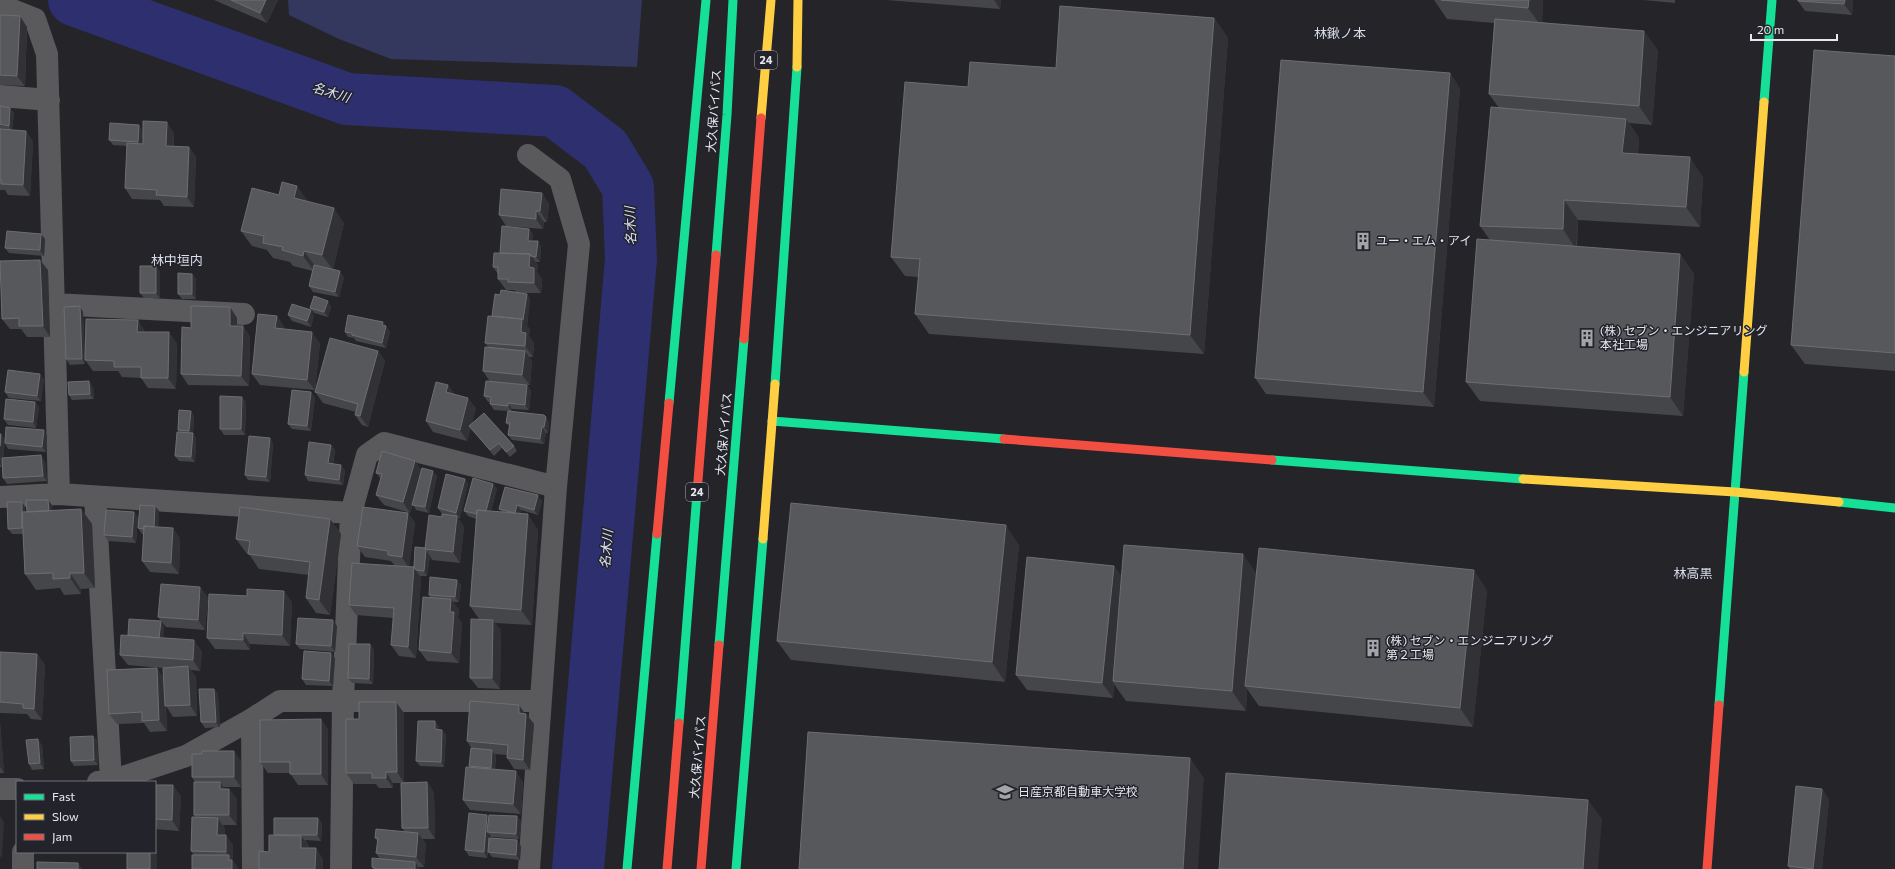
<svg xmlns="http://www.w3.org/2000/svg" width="1895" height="869" font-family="Commissioner,'Noto Sans JP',sans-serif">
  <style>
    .green { fill: #34385f }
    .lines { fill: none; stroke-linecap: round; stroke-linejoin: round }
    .river { stroke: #2d2f6e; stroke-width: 52 }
    .street { stroke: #5a5a5c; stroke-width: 22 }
    .fast { stroke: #16e098; stroke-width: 9 }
    .slow { stroke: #ffcf43; stroke-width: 9 }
    .jam { stroke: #f24e42; stroke-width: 9 }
    .wall { fill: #45464a }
    .shaded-wall { fill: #313136 }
    .building { fill: #57585c; stroke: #6d6e73 }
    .labels { text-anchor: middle; stroke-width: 3; stroke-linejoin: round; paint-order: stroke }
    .shield { fill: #22232b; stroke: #acadb4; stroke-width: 1 }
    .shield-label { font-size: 11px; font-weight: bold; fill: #e7e8ee }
    .street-label { font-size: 12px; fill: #e7e8ee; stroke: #22232b }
    .poi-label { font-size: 12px; fill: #e7e8ee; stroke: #22232b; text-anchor: start }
    .neighbourhood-label { font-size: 13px; fill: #dbdde7; stroke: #22232b }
    .water-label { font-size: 13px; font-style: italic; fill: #dde1f6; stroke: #22232b }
  </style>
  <rect width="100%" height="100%" fill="#242429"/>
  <path class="green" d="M288,0H642L637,67L391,59L339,39L289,15Z"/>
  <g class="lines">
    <path class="river" d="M74,0L347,99L555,111L605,149L628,187L631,259L578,869"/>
    <path class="street" d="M0,5L35,19L47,54L59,494
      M0,96L49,100
      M528,155L560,179L579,244L556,487
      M54,304L244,314
      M0,497L59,494L351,513L367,455L384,443L556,487L529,869
      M95,497L111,781
      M252,719L253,869
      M98,782L111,781L186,756L252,719L280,701H540
      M0,789H17
      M23,869V852
      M341,869L343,700L351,513"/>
    <path class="fast" d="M1764,102L1772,0
      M716,255L727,115L733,0
      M775,384L797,67
      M669,403L706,0
      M772,421L1004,439
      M1272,460L1523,479
      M1839,502L1895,508
      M719,645L744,339
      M1719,705L1744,372
      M679,723L697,493
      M627,869L657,534
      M736,869L763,539"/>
    <path class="slow" d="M797,67L798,0
      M761,118L771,0
      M1744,372L1764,102
      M1523,479L1735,492L1839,502
      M763,539L775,384"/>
    <path class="jam" d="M744,339L761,118
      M1004,439L1272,460
      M697,493L716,255
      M657,534L669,403
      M667,869L679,723
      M701,869L719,645
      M1707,869L1719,705"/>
  </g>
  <path class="wall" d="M214,0H278L267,23Z
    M886,0H1001L1000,9Z
    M1434,0H1543L1542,22L1658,50L1652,125L1629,123L1639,138L1638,154L1703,177L1700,227L1578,220L1577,247L1680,254L1694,274L1683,416L1480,401L1466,382L1490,240L1480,226L1499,108L1489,94L1494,23L1447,19Z
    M1643,0H1675V3Z
    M1853,0L1852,15L1805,11L1798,1Z
    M0,15L27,27L25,86L0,85Z
    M1214,18L1228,38L1204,354L929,334L915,314L918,277L905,276L891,257L968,87L1056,68Z
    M1895,56V371L1805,364L1791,345Z
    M1450,73L1460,89L1434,407L1266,394L1255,378Z
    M0,106L10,108L14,113L12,130L26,131L33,142L30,196L8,195L5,190H0Z
    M143,131L142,144L174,133V146L189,147L196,157L194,207L164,206L160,200L132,199L125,188L127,146L113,145L109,140Z
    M542,193L549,204L547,222H544L543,229L506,226L499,215Z
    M308,201L344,223L333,270L344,277L339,297L313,292L309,286L313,271L293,266L290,262L273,258L267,250L252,246L241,231Z
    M529,229L533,234L532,241H538L541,247L540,262H535L538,265L537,272L542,279L541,293H517L527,294L530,299L527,326L530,329L529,336L534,343L533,357H529L532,361L530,385L490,382L483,371L488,347L485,343L492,316L500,295L516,292L514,290H506L498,279V274L493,267L500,253Z
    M45,239L44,256L9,253L5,248Z
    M156,266L160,272V298H144L140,293Z
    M48,270L50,337H27L21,329H10L2,319Z
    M192,274L196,279V299H182L178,294Z
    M331,306L328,317L314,313L310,308Z
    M83,312L85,356L145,331V332L177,343L176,389L148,388L141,378L122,377L118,371H93L85,360V364L70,365L66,359Z
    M288,315H314L311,327L292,321Z
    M277,316L284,327V329L320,343L315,390L260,385L252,374Z
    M237,318V326H243L250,337L249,386L188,385L181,374L191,328Z
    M383,322L390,332L386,348L356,341L354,338L348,337L345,332Z
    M378,351L385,361L368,427L362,425L355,415L356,412L323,403L315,392Z
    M44,379L41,401L9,398L5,392Z
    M448,385L454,394L476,408L472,423L514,446L517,451L510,457L502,448L494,456L471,428L467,441L433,432L426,421Z
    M527,385L531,391L529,410L512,409V411L549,422L548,433H546L544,444L512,440L508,435L509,426L506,423L508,411L494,410L490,404L491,402H488L484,396Z
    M93,387L94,399L72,400L69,395Z
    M315,397L311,431L292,429L288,424Z
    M35,402L39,407L36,428L8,425L4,419Z
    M246,402L245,435H224L220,429Z
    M191,411L194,417L193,433L196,439L195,462L179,461L175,456L179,432L178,430Z
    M0,434L5,440L3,458L45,461L47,481L7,484L3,478L2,467H0Z
    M47,436L46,452L8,449L5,443Z
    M270,438L273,444L270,482L248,480L245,475Z
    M331,445L335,450L333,464L345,470L343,485L308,481L305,475Z
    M415,461L421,470L437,476L429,513L416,510L413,504L410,513L384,505L376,495L381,479L376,473Z
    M465,479L468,484L460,518H458L464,527L460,563L432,560L430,556L427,576H420L421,578L416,658L399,656L391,645L393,618L356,615L349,605L395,566L391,561L365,557L357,546L408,513L415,523L409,567H413L425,548L442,517L444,514H442L438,508Z
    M493,484L497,489L491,511L502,512L499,509L505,487L542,501L538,515L521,510L520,514L538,530L532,625L495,623L501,630L500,689L478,688L470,678L479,619L470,606L476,519L468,516L464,511Z
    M22,502L25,507V512L52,505V511L81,509L92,524L95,588L81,589V594L64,595L60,588L36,590L25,574L23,534H12L8,529Z
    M159,511L158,527L180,538L179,574L150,572L142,561L144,534H142L138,528Z
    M134,512L138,518L136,543L108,541L104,535Z
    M330,519L341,534L330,615L316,613L306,598L309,575L259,569L249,554H247L236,539Z
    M1019,545L1005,682L791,660L777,641Z
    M1114,566L1121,576L1256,573L1487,590L1473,727L1259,706L1247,689L1246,711L1126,701L1114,684L1113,698L1027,690L1016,675Z
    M457,580L461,585L459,602H453L459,610L458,618L462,623L459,663L427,661L419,650L431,598L429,595Z
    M200,587L208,598L205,630L166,627L158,617Z
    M247,596L292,602L290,646L250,644V650L215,649L207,638Z
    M164,626L163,638L202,651L200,671L191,670L196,677L197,716L173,717L166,706L167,731L150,732L144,723L117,724L109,714L164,677L163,668L128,665L120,655L128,635Z
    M337,626L335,652L300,649L296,644Z
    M370,644L374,650L373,684L352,683L348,678Z
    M0,652L37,654L45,665L42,720L31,719L27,714L0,713Z
    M335,658L333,686L306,685L302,679Z
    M214,689L218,694L220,727L205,728L201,722Z
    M404,713V782H427L434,793L435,839H422L426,844L424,867H419L420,869H373L372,867L380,859L376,853L378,842L375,838L405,832L402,828L401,783H393V788H379L376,784H354L346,773L359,719Z
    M525,713L526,714L534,724L530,770L514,769L507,758V755L495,754L496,756L495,769L523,782L521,814L470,810L463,800L470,768L469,766L472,749L467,741Z
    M321,719L328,730V785H298L290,773H268L260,762Z
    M435,721L439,727V730H442L446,735L444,767L420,766L416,761Z
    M0,722L4,773H0Z
    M93,736L97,741L98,765L74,766L71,761Z
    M42,745L44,769L32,770L29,764Z
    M234,751L241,762V787H224L225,789H229L237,799V825H223L225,829V835L233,845V861L239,869L194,855L191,851L196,818L194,815L195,782L192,777L202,754Z
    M155,785L181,796L179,831L155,829Z
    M1822,789L1829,800L1822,869H1790L1788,866Z
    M517,816L521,822L519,839L491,837L489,834L488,850L521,846L520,860L492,857L488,852L487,858L469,856L465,850L488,817Z
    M318,818L322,824L321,841L305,840L309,846V848L323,859L269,852L274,835Z"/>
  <path class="shaded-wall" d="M266,0H278L267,23L260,13Z
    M994,0H1001L1000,9Z
    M1529,0H1543L1542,27L1528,8Z
    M1845,0H1853L1852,15L1844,4Z
    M20,16L27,27L25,86L17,76Z
    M1214,18L1228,38L1204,354L1190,335Z
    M1644,31L1658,50L1652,125L1639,106Z
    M1450,73L1460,89L1434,407L1423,392Z
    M10,108L14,113L12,131L9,126Z
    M1626,119L1639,138L1636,173L1622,153Z
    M167,122L174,133L173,156L166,146Z
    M139,125L143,131L142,147L138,142Z
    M26,131L33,142L30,196L23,185Z
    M189,147L196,157L194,207L187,197Z
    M1690,157L1703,177L1700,227L1686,207Z
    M297,186L308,201L305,213L294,198Z
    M542,193L549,204L547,222L540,211Z
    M1564,200L1578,220L1576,249L1563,229Z
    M334,208L344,223L333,270L322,255Z
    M536,211L544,222L543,229L536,219Z
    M529,229L533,234L532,246L528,241Z
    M41,234L45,239L44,256L40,250Z
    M538,241L541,247L540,262L536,257Z
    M304,251L315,266L314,271L303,256Z
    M530,254L538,265L537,272L542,279L541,293L534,283L529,267Z
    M1680,254L1694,274L1683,416L1670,397Z
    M40,260L48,270L50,337L43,326Z
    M156,266L160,272V298L156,293Z
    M340,271L344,277L339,297L335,292Z
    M192,274L196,279V299L192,294Z
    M527,294L530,299L527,326L530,329L529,336L534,343L533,357L525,346L521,332L522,319Z
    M328,301L331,306L328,317L324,312Z
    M80,306L83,312L85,364L82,359Z
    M230,307L237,318V337L230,326Z
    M311,310L314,315L311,327L307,321Z
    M277,316L284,327L283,339L275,328Z
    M138,320L145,331V342L137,332Z
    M383,322L390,332L386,348L382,343V325Z
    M243,326L250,337L249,386L241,376Z
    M169,332L177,343L176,389L168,378Z
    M312,332L320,343L315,390L307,380Z
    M378,351L385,361L368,427L360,416Z
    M525,351L532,361L530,385L522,375Z
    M40,374L44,379L41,401L37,396Z
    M89,381L93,387L94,399L90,394Z
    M448,385L455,396L446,392Z
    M527,385L531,391L529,410L525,405Z
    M311,392L315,397L311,431L307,426Z
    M242,397L246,402L245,435L241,429Z
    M468,398L476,408L471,428L469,426L471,428L467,441L460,430Z
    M35,402L39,407L36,428L33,422Z
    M508,403L512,409V412L508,406Z
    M191,411L194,417L193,433L196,439L195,462L191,457L192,436L189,431Z
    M546,417L549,422L548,433L544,427Z
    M542,427L546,433L544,444L540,439Z
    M44,430L47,436L46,452L42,447Z
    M1,434L5,440L2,467L0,464V446Z
    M270,438L273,444L270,482L266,477Z
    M331,445L335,450L332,468L328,463Z
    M41,455L45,461L47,481L43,476Z
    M415,461L422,471L410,513L403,502Z
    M341,465L345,470L343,485L339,480Z
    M433,471L437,476L429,513L425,507Z
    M465,479L468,484L460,518L456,513Z
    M493,484L497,489L488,522L484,517Z
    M538,495L542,501L538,515L534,510Z
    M48,500L52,505L53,522L49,516Z
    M22,502L25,507V534L22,528Z
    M517,505L521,510L519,518L515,513Z
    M155,506L159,511L158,535L154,529Z
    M81,509L92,524L95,588L84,573Z
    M134,512L138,518L136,543L132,537Z
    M408,513L415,523L409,568L402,557Z
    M528,514L538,530L532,625L521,610Z
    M457,516L464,527L460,563L453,552Z
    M330,519L341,534L330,615L319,600Z
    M1006,525L1019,545L1005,682L992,662Z
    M173,528L180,538L179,574L171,563Z
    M426,550L430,556L427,576L424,571Z
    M1243,554L1257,574L1245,686L1247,689L1246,711L1232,691Z
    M1114,566L1124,581L1113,681L1114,684L1113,698L1102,683Z
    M414,567L421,578L416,658L408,647Z
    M1474,570L1487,590L1473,727L1460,708Z
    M70,573L81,589V594L70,578Z
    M457,580L461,585L459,602L455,597Z
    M200,587L208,598L205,630L198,620Z
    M284,591L292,602L290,646L282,635Z
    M451,599L459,610L458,618L462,623L459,663L451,653L450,612Z
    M333,620L337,626L335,652L331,646Z
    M493,620L501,630L500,689L492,678Z
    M161,621L164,626L163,646L159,641Z
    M243,633L250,644V650L243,640Z
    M194,640L202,651L200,671L193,660Z
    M370,644L374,650L373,684L369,679Z
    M331,653L335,658L333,686L329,681Z
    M37,654L45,665L42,720L34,709Z
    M188,666L196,677L197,716L190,705Z
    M157,668L164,678L167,731L159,720Z
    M214,689L218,694L220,727L216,722Z
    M396,702L404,713V783L397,772Z
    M519,705L526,715V714L534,724L530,770L523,760L519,713Z
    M321,719L328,730V785L321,774Z
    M435,721L439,727V735L435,729Z
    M0,722L4,773L0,767Z
    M442,730L446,735L444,767L441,762Z
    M93,736L97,741L98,765L94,760Z
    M38,739L42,745L44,769L40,763Z
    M492,750L496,756L494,774L491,768Z
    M234,751L241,762V787L234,777Z
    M1190,758L1204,778L1198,869H1183Z
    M516,771L523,782L521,814L513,804Z
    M386,772L393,783V788L386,778Z
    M220,782L227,792L220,789Z
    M427,782L434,793L435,839L428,828Z
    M173,785L181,796L179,831L172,820Z
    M229,789L237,799V825L229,815Z
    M1822,789L1829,800L1822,869H1813Z
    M1588,800L1602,819L1598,869H1583Z
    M487,815L491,820L487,832L489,834L487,858L484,852Z
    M0,816L4,822L2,858L0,856Z
    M517,816L521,822L519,839L516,834Z
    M218,818L225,829V845L217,835Z
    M318,818L322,824L321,841L317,835Z
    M418,833L426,844L424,867L416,857Z
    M226,835L233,845V861L239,869H232L229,860V856L226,852Z
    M301,836L309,846V858L301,848Z
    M517,840L521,846L520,860L516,855Z
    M316,848L323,859V869H315Z
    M155,849L157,851V869H150V852H155Z
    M415,862L420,869H415Z
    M78,863L83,869H78Z"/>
  <path class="building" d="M231,0H266L260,13Z
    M1441,0H1529L1528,8Z
    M1798,0H1845L1844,4L1798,1Z
    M1060,6L1214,18L1190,335L915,314L920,259L891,257L905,82L968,87L970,62L1056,68Z
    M0,15L20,16L17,76L0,75Z
    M1495,19L1644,31L1639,106L1489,94Z
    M1814,50L1895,56V353L1791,345Z
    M1281,60L1450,73L1423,392L1255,378Z
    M0,106L10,108L9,126L0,124Z
    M1491,107L1626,119L1622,153L1690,157L1686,207L1564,200L1563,229L1480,226Z
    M143,121L167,122L166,146L189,147L187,197L156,195L157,190L125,188L127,143L143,144Z
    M110,123L139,125L138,142L109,140Z
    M0,129L26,131L23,185L1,184V179H0Z
    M282,182L297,186L294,198L334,208L322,255L304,251L303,256L282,250L283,247L263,243L264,236L241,231L252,188L279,195Z
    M501,189L542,193L540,211H536V219L499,215Z
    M502,226L529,229L528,241H538L536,257L531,256L530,254L500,253Z
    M7,231L41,234L40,250L5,248Z
    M1477,239L1680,254L1670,397L1466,382Z
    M494,253L530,254L529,267L534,268V283L508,282V279H498V267H493Z
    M40,260L43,326H19V318L2,319L0,261Z
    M314,265L340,271L335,292L309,286Z
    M140,266H156V293H140Z
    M178,273L192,274V294H178Z
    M501,290L527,294L523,320L522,319L492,316L495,294L500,295Z
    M314,296L328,301L324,312L310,308Z
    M292,304L311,310L307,321L288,315Z
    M80,306L82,359H66L64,307Z
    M191,306L230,307V326H243L241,376L181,374L182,327L191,328Z
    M258,314L277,316L275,328L312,332L307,380L252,374Z
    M348,315L383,322L382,325L386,326L382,343L352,335V333L345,332Z
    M488,316L522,319L521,332L526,333L525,346L485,343Z
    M86,319L138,320L137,332H169L168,378H141V367H114V361L85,360Z
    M330,338L378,351L360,416L355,415L358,404L315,392Z
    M485,347L525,351L522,375L483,371Z
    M8,370L40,374L37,396L5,392Z
    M89,381L90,394L69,395L68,382Z
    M486,381L527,385L525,405L508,403V406L490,404L491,397L484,396Z
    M436,382L448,385L446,392L468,398L460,430L426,421Z
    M292,390L311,392L307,426L288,424Z
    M220,396L242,397L241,429H220Z
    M6,399L35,402L33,422L4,419Z
    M179,410L191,411L189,431L178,430Z
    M508,411L544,415L546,417L544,427H542L540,439L508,435L510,423H506Z
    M484,413L514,446L506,452L499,443L490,450L469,426Z
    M6,427L44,430L42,447L5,443Z
    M177,432L193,433L191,457L175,456Z
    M0,434H1L0,446Z
    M249,436L270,438L266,477L245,475Z
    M309,442L331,445L328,463L341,465L339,480L305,475Z
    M382,451L415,461L403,502L376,495L382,474L376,473Z
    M41,455L43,476L3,478L2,458Z
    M422,468L433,471L425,507L412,505Z
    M446,474L465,479L456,513L438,508Z
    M473,478L493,484L486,511L477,510V514L464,511Z
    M505,487L538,495L534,510L517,505L515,513L499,509Z
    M26,500H48L49,511L27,512Z
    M7,502H22V528L8,529Z
    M791,503L1006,525L992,662L777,641Z
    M140,505L155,506L154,527L144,526V529L138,528Z
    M240,507L330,519L319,600L306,598L310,562L248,554L250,541L236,539Z
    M363,507L408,513L402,557L388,555V551L357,546Z
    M81,509L84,573H70V578L53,579V573L25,574L22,512Z
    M106,510L134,512L132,537L104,535Z
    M477,510L528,514L521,610L470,606Z
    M442,514L457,516L453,552L425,549L429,515L442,517Z
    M144,526L173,528L171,563L142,561Z
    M1124,545L1243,554L1232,691L1113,681Z
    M415,547L425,548L426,550L424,571L416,570L414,567Z
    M1259,548L1474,570L1460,708L1245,686Z
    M1027,557L1114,566L1102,683L1016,675Z
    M352,563L414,567L408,647L391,645L394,608L349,605Z
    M430,577L457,580L455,597L429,595Z
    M161,584L200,587L198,620L158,617Z
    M247,589L284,591L282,635L243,633V640L207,638L209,594L247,596Z
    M423,597L451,599L450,612H454L451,653L419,650Z
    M298,618L333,620L331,646L296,644Z
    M129,619L161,621L159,638L128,635Z
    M471,619L493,620L492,678H470Z
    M121,635L194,640L193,660L120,655Z
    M349,644H370L369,679L348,678Z
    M304,651L331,653L329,681L302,679Z
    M0,652L37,654L34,709L23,708V704L0,702Z
    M188,666L190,705L165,706L163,668Z
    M157,668L159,720L142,721V712L109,714L107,670Z
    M199,689H214L216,722H201Z
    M470,701L519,705V713L526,714L523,760L507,758L508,745L467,741Z
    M359,702H396L397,772H386V778H372V773H346V719H359Z
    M321,719V774H290V762H260V720Z
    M418,721H435V729L442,730L441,762L416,761Z
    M808,732L1190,758L1183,869H799Z
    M93,736L94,760L71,761L70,737Z
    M38,739L40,763L29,764L26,740Z
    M471,748L492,750L491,768L469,766Z
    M202,751H234V777H192V754H202Z
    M466,767L516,771L513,804L463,800Z
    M1226,773L1588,800L1583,869H1219Z
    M194,782H220V789H229V815H194Z
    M427,782L428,828H402L401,783Z
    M155,785H173L172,820L155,819Z
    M1796,786L1822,789L1813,869L1788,866Z
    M469,813L487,815L484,852L465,850Z
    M489,815L517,816L516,834L487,832Z
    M192,817L218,818L217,835H226V852L191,851Z
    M274,818H318L317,835H274Z
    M376,829L418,833L416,857L376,853L378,838H375Z
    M269,835L301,836V848H316L315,869H259V851L269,852Z
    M489,838L517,840L516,855L488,852Z
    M127,852H150V869H127Z
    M192,855H229V860H232V869H192Z
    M372,858L415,862V869H375V868L372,867Z
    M37,862L78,863V869H37Z"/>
  <defs>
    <g id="building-bare" transform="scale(1.38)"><path d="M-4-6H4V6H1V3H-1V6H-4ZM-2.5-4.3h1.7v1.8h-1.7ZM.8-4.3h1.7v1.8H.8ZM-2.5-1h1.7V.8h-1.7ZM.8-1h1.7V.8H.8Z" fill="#a3a3a9" stroke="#22232b" stroke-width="2.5" paint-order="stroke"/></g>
    <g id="university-bare" transform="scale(1.38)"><path d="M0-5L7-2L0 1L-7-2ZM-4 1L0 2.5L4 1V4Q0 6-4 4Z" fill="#a3a3a9" stroke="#22232b" stroke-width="2.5" paint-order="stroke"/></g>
  </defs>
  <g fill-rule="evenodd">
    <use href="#building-bare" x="1363" y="241"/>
    <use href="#building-bare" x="1587" y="338"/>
    <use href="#building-bare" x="1373" y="648"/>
    <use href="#university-bare" x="1005" y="792"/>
  </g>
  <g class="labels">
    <g class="shield">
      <rect x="755" y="51" width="22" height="18" rx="3"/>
      <rect x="686" y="483" width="22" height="18" rx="3"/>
    </g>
    <g class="shield-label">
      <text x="766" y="64">24</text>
      <text x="697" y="496">24</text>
    </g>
    <g class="street-label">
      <text transform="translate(714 111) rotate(-86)" y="4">大久保バイパス</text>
      <text transform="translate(724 434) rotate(-85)" y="4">大久保バイパス</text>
      <text transform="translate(698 757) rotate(-85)" y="4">大久保バイパス</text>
    </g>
    <g class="poi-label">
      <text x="1376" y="245">ユー・エム・アイ</text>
      <text x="1600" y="335">(株) セブン・エンジニアリング<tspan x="1600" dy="14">本社工場</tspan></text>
      <text x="1386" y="645">(株) セブン・エンジニアリング<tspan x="1386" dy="14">第２工場</tspan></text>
      <text x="1018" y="796">日産京都自動車大学校</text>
    </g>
    <g class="neighbourhood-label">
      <text x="1340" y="38">林鍬ノ本</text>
      <text x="177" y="265">林中垣内</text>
      <text x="1693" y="578">林高黒</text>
    </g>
    <g class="water-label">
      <text transform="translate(331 92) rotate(17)" y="5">名木川</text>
      <text transform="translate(630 226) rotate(-92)" y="5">名木川</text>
      <text transform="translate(606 549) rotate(-85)" y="5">名木川</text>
    </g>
  </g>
  <rect x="16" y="781" width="140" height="72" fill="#22232b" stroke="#717279"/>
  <rect x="24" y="794" width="20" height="6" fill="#16e098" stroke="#717279"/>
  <text x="52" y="801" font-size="12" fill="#e7e8ee">Fast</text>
  <rect x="24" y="814" width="20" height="6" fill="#ffcf43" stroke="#717279"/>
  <text x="52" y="821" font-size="12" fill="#e7e8ee">Slow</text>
  <rect x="24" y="834" width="20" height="6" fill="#f24e42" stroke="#717279"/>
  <text x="52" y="841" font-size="12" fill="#e7e8ee">Jam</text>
  <path d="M1751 34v6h86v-6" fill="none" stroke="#e7e8ee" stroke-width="2"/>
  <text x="1757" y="34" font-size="12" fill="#e7e8ee" stroke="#22232b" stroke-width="3" paint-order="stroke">20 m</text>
</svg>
